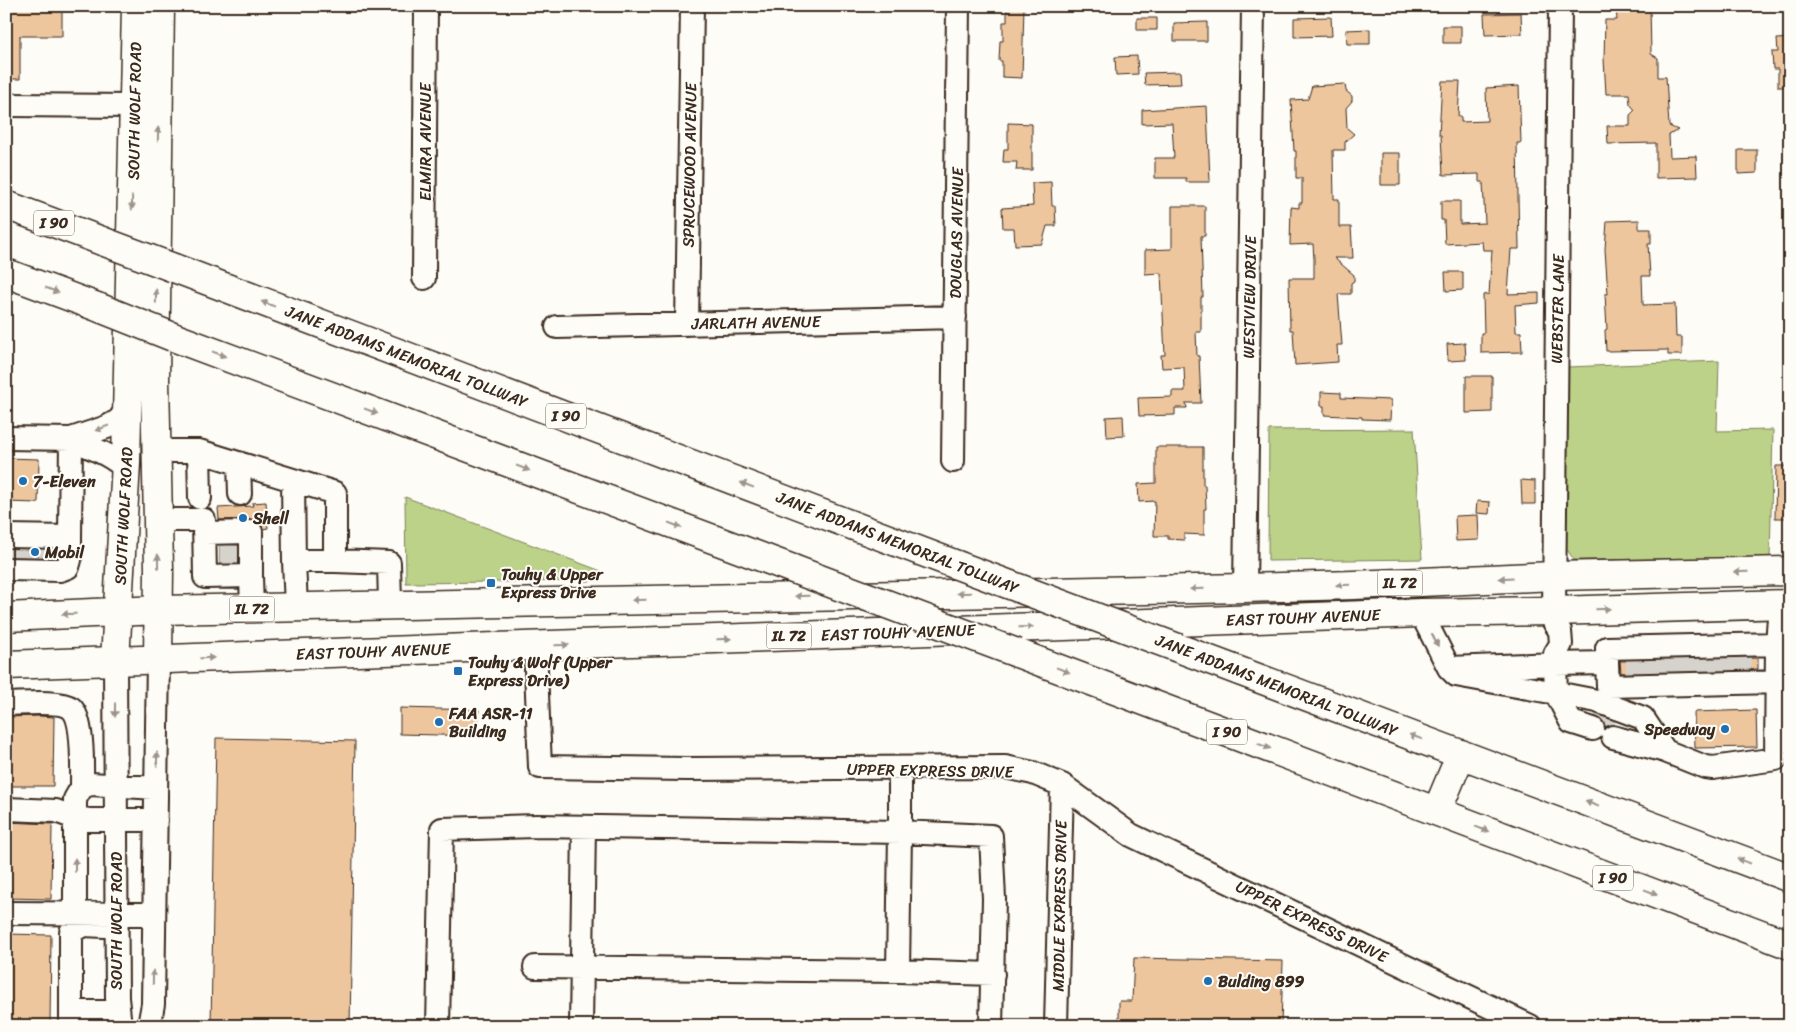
<svg xmlns="http://www.w3.org/2000/svg" width="1796" height="1032" font-family="Sriracha,sans-serif">
  <style>
    .green { fill: #bcd289; stroke: #7c7e54 }
    .building { fill: #eec69e; stroke: #3b2a1e }
    .lines { fill: none; stroke-linecap: round; stroke-linejoin: round }
    .minor-tunnel { stroke: #d6d2cc; stroke-width: 22; stroke-dasharray: 22 11; stroke-linecap: butt }
    .minor-casing { stroke: #3b2a1e; stroke-width: 26 }
    .major-casing { stroke: #3b2a1e; stroke-width: 31 }
    .highway-casing { stroke: #3b2a1e; stroke-width: 31 }
    .minor { stroke: #fdfcf7; stroke-width: 22 }
    .major { stroke: #fdfcf7; stroke-width: 28 }
    .highway { stroke: #fdfcf7; stroke-width: 28 }
    .highway-bridge-casing { stroke: #3b2a1e; stroke-width: 31; stroke-linecap: butt }
    .highway-bridge { stroke: #fdfcf7; stroke-width: 28 }
    .oneway { fill: #9c938a }
    .poi-dot { fill: #1f6fb2; stroke: #fdfcf7; stroke-width: 2 }
    .labels { text-anchor: middle; stroke-width: 4; stroke-linejoin: round; paint-order: stroke }
    .shield { fill: #fdfcf7; stroke: #75695f; stroke-width: 1 }
    .shield-label { font-size: 15px; font-weight: bold; fill: #3b2a1e }
    .street-label { font-size: 16px; fill: #3b2a1e; stroke: #fdfcf7 }
    .poi-label { font-size: 16px; font-weight: bold; fill: #3b2a1e; stroke: #fdfcf7; text-anchor: start }
  </style>
  <rect width="100%" height="100%" fill="#fdfcf7"/>
  <filter id="ink" filterUnits="userSpaceOnUse"><feTurbulence type="fractalNoise" baseFrequency=".02" numOctaves="2"/><feDisplacementMap in="SourceGraphic" scale="10" xChannelSelector="R" yChannelSelector="G"/><feConvolveMatrix kernelMatrix="1 2 1 2 8 2 1 2 1" color-interpolation-filters="sRGB"/></filter>
  <g filter="url(#ink)">
    <path class="green" d="M1719,361L1717,431L1773,430L1770,558L1574,560L1566,548L1567,367Z
      M1414,429L1422,559L1268,561L1269,430Z
      M405,497L601,571L590,581L406,583Z"/>
    <path class="building" d="M6,6H62V36H20V79H6Z
      M1007,6H1024L1022,78L1002,77V61H999L1000,41H1003V22H1007Z
      M1616,6H1650L1651,54L1658,58V77H1666L1669,126L1678,130L1669,135L1670,157L1696,156L1697,177L1656,178V143L1608,144L1607,126H1630V115L1635,110L1630,104L1629,94H1606L1604,59L1605,20H1617Z
      M1521,13L1522,34L1485,35L1484,14Z
      M1331,17L1332,36L1294,37V18Z
      M1137,18H1157V30H1137Z
      M1207,22V41H1174V23Z
      M1443,26H1461V43H1443Z
      M1370,29V44H1347L1346,30Z
      M1790,38V87H1778V69H1773L1772,52H1778L1777,39Z
      M1137,56L1138,74L1116,75L1115,57Z
      M1180,72L1181,84L1145,85L1144,73Z
      M1442,81H1460L1458,117H1461V122L1487,121L1486,88L1519,86L1521,143H1517L1519,249H1511L1508,294L1539,293V303L1515,305L1516,332H1521L1522,352L1481,353V333H1484L1483,295L1489,294L1492,250H1483L1482,242L1445,244L1444,220H1441V201H1460V224L1485,223L1483,182H1479V174L1443,175L1441,135H1439Z
      M1345,84L1346,91L1352,96V101L1346,108L1347,128L1354,134L1345,142V150H1333L1334,199H1339V227H1351L1353,258H1334L1354,275V281L1351,283V294H1338L1342,345H1337L1338,362L1295,365L1293,330H1290L1289,278H1314V259L1313,244L1290,245L1291,207L1299,208V203H1302V178H1296V151H1294L1291,100L1308,99L1312,86Z
      M1207,106L1210,182H1186V178H1155V158H1174L1172,123L1142,124V110Z
      M1008,123L1032,124V170H1016L1017,162H1003L1004,149H1008Z
      M1738,150H1757V173L1738,174Z
      M1381,153H1400V185H1381Z
      M1051,182L1052,206H1055L1056,226H1047L1042,244L1015,245L1014,228H1003L1002,208L1033,206L1032,183Z
      M1172,206H1205V236H1201L1203,297H1201V332H1196L1197,356H1199L1201,403H1186L1187,408H1175V415L1139,416L1138,398L1172,397V391H1185L1184,367L1162,368L1161,355H1165L1161,273L1145,274V250L1172,249Z
      M1639,220V229H1651V244H1648L1650,276H1642L1643,305L1675,304L1676,337H1682V355H1668V350L1606,351L1605,330L1607,329L1605,294H1608L1605,249L1607,221Z
      M1445,272H1463V290L1446,291Z
      M1465,343L1466,360L1448,361L1447,344Z
      M1466,376H1492V412L1466,413Z
      M1321,392L1341,393V398L1391,400L1390,420L1362,419V417L1324,415V406H1321Z
      M1123,416L1124,436L1107,437L1106,417Z
      M1156,447H1203V485H1205L1206,509H1204V535L1184,534V540L1168,539V536H1154L1155,501L1139,502L1138,484L1156,483Z
      M6,458L39,459L38,503L6,502Z
      M1776,466H1790V518H1775Z
      M1521,480L1535,481V504H1522Z
      M1477,501L1490,502L1489,514L1476,513Z
      M266,502L268,528L263,529L258,521L251,519L219,520L218,508L253,506L252,503Z
      M1478,515L1479,540L1456,541L1455,516Z
      M238,545V563L220,564V546Z
      M6,549L57,550V557L6,556Z
      M1758,658V669L1621,673L1620,661Z
      M400,708L479,710L478,736L400,734Z
      M1756,710L1757,747L1695,748L1694,712Z
      M40,716L54,717L53,786H6V717Z
      M216,738L355,741L350,1026H211Z
      M6,822L52,824L51,899L6,898Z
      M6,934L51,935L50,1026H6Z
      M1134,958L1283,961L1281,1026H1132V1023H1119V1001H1132Z"/>
    <g class="lines">
      <path class="minor-tunnel" d="M220,556H239
        M15,560L16,546
        M32,560V546
        M49,560V547
        M1740,653V674
        M1689,654V675
        M1706,654V675
        M1722,654L1723,675
        M1654,655V676
        M1671,655L1672,676
        M1637,656V677
        M1594,716L1615,723"/>
      <g class="minor-casing">
        <path id="minor" d="M1560,6L1554,611V622L1560,631L1561,644L1555,654V664L1607,663V648L1777,644
          M6,105L134,106
          M424,278L426,6
          M687,324L692,6
          M557,327L955,317
          M6,438L71,439L107,427L119,420L127,409
          M71,439C91,448 111,454 126,469
          M156,451H199L335,493V561L389,563L390,604
          M199,451L200,498
          M953,461L958,6
          M239,463L240,494
          M293,480L294,561H335
          M158,520H204L205,577L251,576L252,609
          M204,533L251,532V576
          M6,536L70,537L71,439
          M294,561L296,607
          M6,569L60,570L68,567L70,560V537
          M1245,588L1253,6
          M1421,613L1449,668L1456,675L1556,693L1571,722L1593,729
          M535,645L540,767L687,769L1005,767L1033,773L1062,785L1131,835L1530,1026
          M115,661L117,998L120,1026
          M1607,663L1608,686L1777,682
          M1449,668L1555,664L1556,693L1597,701L1643,718L1665,751L1705,767L1713,768L1776,759L1777,644L1780,604
          M6,704C21,704 60,700 71,708C84,719 82,770 82,787
          M1613,737L1665,751
          M900,768V832L991,836L994,899L991,1026
          M6,809L56,811L75,818L89,820H156
          M6,913L154,914
          M75,913V799L82,787L91,784L156,788
          M535,967L898,971
          M71,1012H118
          M71,1026V932L83,925L105,926
          M149,1026L153,1004L158,659
          M438,1026L442,829L537,826L900,832L898,971L993,974
          M581,1026L584,827
          M1056,1026L1062,785"/>
      </g>
      <g class="major-casing">
        <path id="major" d="M6,617L159,610L1245,588L1354,585L1554,576L1790,571
          M158,659L159,569L155,380L160,6
          M115,661L126,463L136,6
          M6,665L1421,613L1554,611L1790,604"/>
      </g>
      <g class="highway-casing">
        <path id="highway" d="M6,205L102,241
          M174,268L957,565
          M6,273L100,308
          M173,337L793,569
          M1178,648L1790,878
          M1017,653L1790,945
          M1437,811L1461,754"/>
      </g>
      <use href="#minor" class="minor"/>
      <use href="#major" class="major"/>
      <use href="#highway" class="highway"/>
      <g class="highway-bridge-casing">
        <path id="highway-bridge" d="M102,241L174,268
          M100,308L173,337
          M957,565L1178,648
          M793,569L1017,653"/>
      </g>
      <use href="#highway-bridge" class="highway-bridge"/>
    </g>
    <defs><path id="oneway-solid" d="M-6-.8H1V-3.2L6.5 0L1 3.2V.8H-6Z" transform="scale(1.25)"/></defs>
    <g class="oneway">
      <use href="#oneway-solid" transform="translate(158 134) rotate(-89)"/>
      <use href="#oneway-solid" transform="translate(132 203) rotate(91)"/>
      <use href="#oneway-solid" transform="translate(52 290) rotate(21)"/>
      <use href="#oneway-solid" transform="translate(156 296) rotate(-89)"/>
      <use href="#oneway-solid" transform="translate(268 304) rotate(-159)"/>
      <use href="#oneway-solid" transform="translate(219 354) rotate(21)"/>
      <use href="#oneway-solid" transform="translate(371 411) rotate(21)"/>
      <use href="#oneway-solid" transform="translate(102 428) rotate(159)"/>
      <use href="#oneway-solid" transform="translate(523 468) rotate(21)"/>
      <use href="#oneway-solid" transform="translate(747 485) rotate(-159)"/>
      <use href="#oneway-solid" transform="translate(675 525) rotate(21)"/>
      <use href="#oneway-solid" transform="translate(158 561) rotate(-91)"/>
      <use href="#oneway-solid" transform="translate(1741 572) rotate(179)"/>
      <use href="#oneway-solid" transform="translate(1506 578) rotate(177)"/>
      <use href="#oneway-solid" transform="translate(1343 585) rotate(179)"/>
      <use href="#oneway-solid" transform="translate(1197 589) rotate(179)"/>
      <use href="#oneway-solid" transform="translate(964 593) rotate(179)"/>
      <use href="#oneway-solid" transform="translate(802 596) rotate(179)"/>
      <use href="#oneway-solid" transform="translate(639 600) rotate(179)"/>
      <use href="#oneway-solid" transform="translate(1603 609) rotate(-2)"/>
      <use href="#oneway-solid" transform="translate(69 614) rotate(178)"/>
      <use href="#oneway-solid" transform="translate(1026 627) rotate(-2)"/>
      <use href="#oneway-solid" transform="translate(724 639) rotate(-2)"/>
      <use href="#oneway-solid" transform="translate(1435 640) rotate(63)"/>
      <use href="#oneway-solid" transform="translate(562 645) rotate(-2)"/>
      <use href="#oneway-solid" transform="translate(207 658) rotate(-2)"/>
      <use href="#oneway-solid" transform="translate(1063 670) rotate(21)"/>
      <use href="#oneway-solid" transform="translate(115 710) rotate(90)"/>
      <use href="#oneway-solid" transform="translate(1416 737) rotate(-159)"/>
      <use href="#oneway-solid" transform="translate(1264 746) rotate(21)"/>
      <use href="#oneway-solid" transform="translate(157 759) rotate(-89)"/>
      <use href="#oneway-solid" transform="translate(1592 804) rotate(-159)"/>
      <use href="#oneway-solid" transform="translate(1482 829) rotate(21)"/>
      <use href="#oneway-solid" transform="translate(1744 861) rotate(-159)"/>
      <use href="#oneway-solid" transform="translate(75 865) rotate(-90)"/>
      <use href="#oneway-solid" transform="translate(1651 892) rotate(21)"/>
      <use href="#oneway-solid" transform="translate(153 977) rotate(-89)"/>
    </g>
  </g>
  <g class="poi-dot">
    <circle cx="23" cy="481" r="5"/>
    <circle cx="243" cy="518" r="5"/>
    <circle cx="35" cy="552" r="5"/>
    <rect x="486" y="578" width="10" height="10" rx="2.5"/>
    <rect x="453" y="666" width="10" height="10" rx="2.5"/>
    <circle cx="439" cy="722" r="5"/>
    <circle cx="1725" cy="729" r="5"/>
    <circle cx="1208" cy="981" r="5"/>
  </g>
  <g class="labels">
    <g class="shield">
      <rect x="34" y="210.5" width="40" height="25" rx="4"/>
      <rect x="546" y="403.5" width="40" height="25" rx="4"/>
      <rect x="1377.5" y="570.5" width="45" height="25" rx="4"/>
      <rect x="229.5" y="596.5" width="45" height="25" rx="4"/>
      <rect x="766.5" y="623.5" width="45" height="25" rx="4"/>
      <rect x="1207" y="719.5" width="40" height="25" rx="4"/>
      <rect x="1593" y="865.5" width="40" height="25" rx="4"/>
    </g>
    <g class="shield-label">
      <text x="54" y="228">I 90</text>
      <text x="566" y="421">I 90</text>
      <text x="1400" y="588">IL 72</text>
      <text x="252" y="614">IL 72</text>
      <text x="789" y="641">IL 72</text>
      <text x="1227" y="737">I 90</text>
      <text x="1613" y="883">I 90</text>
    </g>
    <g class="street-label">
      <text transform="translate(134 111) rotate(-89)" y="6">SOUTH WOLF ROAD</text>
      <text transform="translate(425 142) rotate(-90)" y="6">ELMIRA AVENUE</text>
      <text transform="translate(689 165) rotate(-89)" y="6">SPRUCEWOOD AVENUE</text>
      <text transform="translate(956 233) rotate(-89)" y="6">DOUGLAS AVENUE</text>
      <text transform="translate(1249 297) rotate(-89)" y="6">WESTVIEW DRIVE</text>
      <text transform="translate(1557 309) rotate(-89)" y="6">WEBSTER LANE</text>
      <text transform="translate(756 322) rotate(-1)" y="6">JARLATH AVENUE</text>
      <text transform="translate(407 356) rotate(21)" y="6">JANE ADDAMS MEMORIAL TOLLWAY</text>
      <text transform="translate(123 516) rotate(-87)" y="6">SOUTH WOLF ROAD</text>
      <text transform="translate(898 542) rotate(21)" y="6">JANE ADDAMS MEMORIAL TOLLWAY</text>
      <text transform="translate(1303 617) rotate(-2)" y="6">EAST TOUHY AVENUE</text>
      <text transform="translate(898 632) rotate(-2)" y="6">EAST TOUHY AVENUE</text>
      <text transform="translate(373 651) rotate(-2)" y="6">EAST TOUHY AVENUE</text>
      <text transform="translate(1277 685) rotate(21)" y="6">JANE ADDAMS MEMORIAL TOLLWAY</text>
      <text transform="translate(930 770) rotate(1)" y="6">UPPER EXPRESS DRIVE</text>
      <text transform="translate(1059 906) rotate(-89)" y="6">MIDDLE EXPRESS DRIVE</text>
      <text transform="translate(116 921) rotate(-90)" y="6">SOUTH WOLF ROAD</text>
      <text transform="translate(1312 921) rotate(26)" y="6">UPPER EXPRESS DRIVE</text>
    </g>
    <g class="poi-label">
      <text x="33" y="487">7-Eleven</text>
      <text x="253" y="524">Shell</text>
      <text x="45" y="558">Mobil</text>
      <text x="501" y="580">Touhy &amp; Upper<tspan x="501" dy="18">Express Drive</tspan></text>
      <text x="468" y="668">Touhy &amp; Wolf (Upper<tspan x="468" dy="18">Express Drive)</tspan></text>
      <text x="449" y="719">FAA ASR-11<tspan x="449" dy="18">Building</tspan></text>
      <text x="1715" y="735" text-anchor="end">Speedway</text>
      <text x="1218" y="987">Bulding 899</text>
    </g>
  </g>
  <rect width="1796" height="1032" fill="none" stroke="#fdfcf7" stroke-width="25"/>
  <rect x="12" y="12" width="1771" height="1007" fill="none" stroke="#3b2a1e" stroke-width="2" filter="url(#ink)"/>
</svg>
